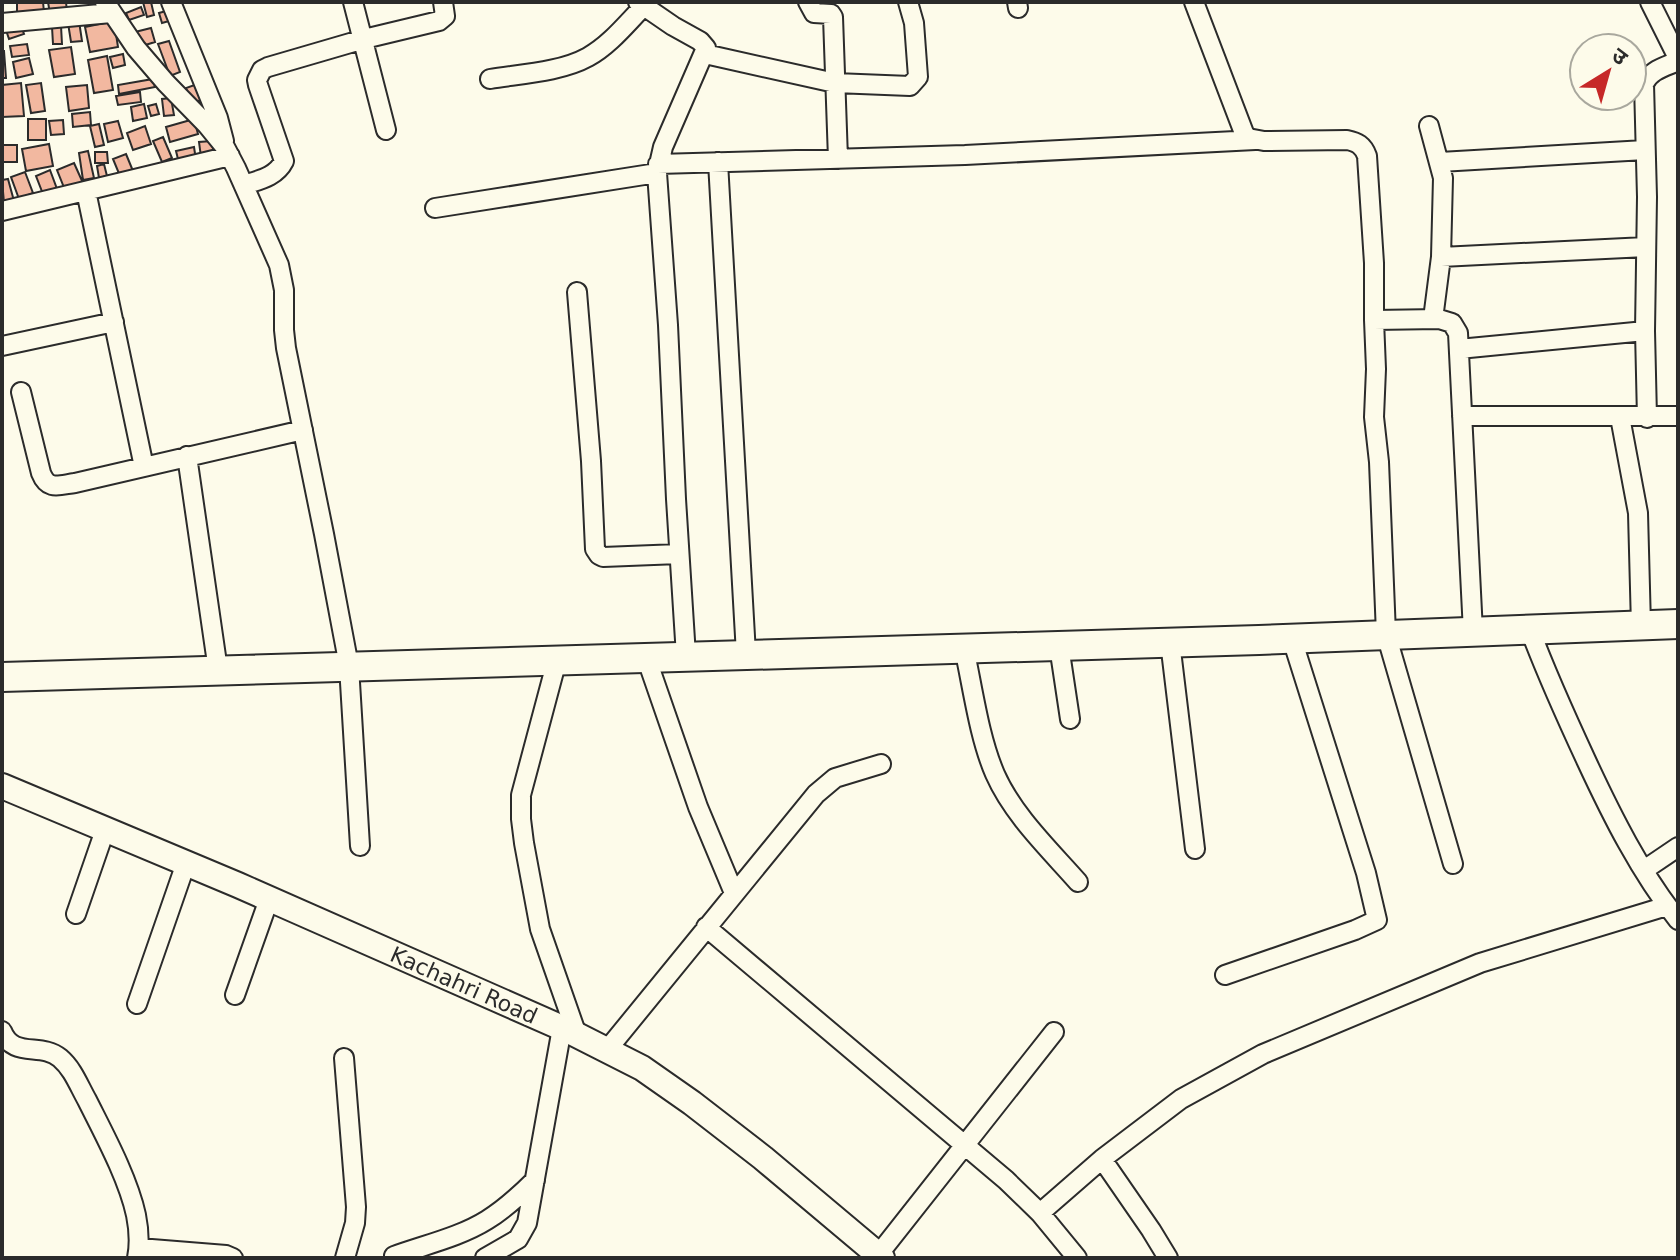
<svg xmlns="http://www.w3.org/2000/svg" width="1680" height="1260" font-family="'DejaVu Sans','Noto Sans Devanagari',sans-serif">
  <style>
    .building { fill: #f2b8a0; stroke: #2b2b2b; stroke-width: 2 }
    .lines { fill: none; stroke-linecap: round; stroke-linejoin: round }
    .minor-casing { stroke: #2b2b2b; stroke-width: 22 }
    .major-casing { stroke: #2b2b2b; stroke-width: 28 }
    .highway-casing { stroke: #2b2b2b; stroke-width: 32 }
    .minor { stroke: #fdfbea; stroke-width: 18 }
    .major { stroke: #fdfbea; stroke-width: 24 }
    .highway { stroke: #fdfbea; stroke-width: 28 }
    .labels { text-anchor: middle; stroke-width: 6; stroke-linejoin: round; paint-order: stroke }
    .street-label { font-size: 22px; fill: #2b2b2b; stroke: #fdfbea }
  </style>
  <rect width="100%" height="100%" fill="#fdfbea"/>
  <path class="building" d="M17,2H43L44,12L17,14Z
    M48,2H66L67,12L50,14Z
    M143,2H151L154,15L147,17Z
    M141,7L144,15L129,20L126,13Z
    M166,11L169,21L162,23L159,13Z
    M79,21L82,41L71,42L68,23Z
    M114,21L118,47L90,52L85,27Z
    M21,26L24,34L9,39L6,30Z
    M61,26L62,44H53L52,27Z
    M151,28L155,42L139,47L135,32Z
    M169,41L180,72L170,76L158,44Z
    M27,44L29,55L12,57L10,46Z
    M71,47L75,74L54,77L49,50Z
    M2,51H4L6,78H2Z
    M123,54L125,65L113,68L110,57Z
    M107,56L113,90L94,93L88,60Z
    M29,58L33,74L16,78L13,62Z
    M153,79L155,87L119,94L118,85Z
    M21,83L24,116L2,117V85Z
    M41,83L45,111L31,113L26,85Z
    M200,83L206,98L191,104L186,88Z
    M87,85L89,108L69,111L66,87Z
    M140,92L141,102L118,105L116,96Z
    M171,98L174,115L164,116L162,99Z
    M144,104L147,118L133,121L131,107Z
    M156,104L159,114L151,116L148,106Z
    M90,112L91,125L73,127L72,114Z
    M28,119H46V140H28Z
    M194,119L198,134L170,142L166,127Z
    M63,120L64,134L51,135L49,121Z
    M118,121L123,138L108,142L104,124Z
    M99,124L104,145L95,147L90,126Z
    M145,126L151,144L133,150L127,133Z
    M163,137L172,158L162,162L153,141Z
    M212,141L214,156L201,157L199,142Z
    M49,144L53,166L26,171L22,149Z
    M2,145H17V162H2Z
    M194,147L196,160L179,163L176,151Z
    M88,151L94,178L83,180L79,153Z
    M95,152H107L108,163H95Z
    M126,154L133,171L120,176L113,159Z
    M74,163L83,183L65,190L57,170Z
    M104,164L107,176L99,178L97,166Z
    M50,170L57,189L43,194L36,176Z
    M25,172L33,193L19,199L11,177Z
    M8,179L14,201L4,203L2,180Z"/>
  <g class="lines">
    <g class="minor-casing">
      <path id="minor" d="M105,2L136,48L166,83L207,125L225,147L236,168L279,265L284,290V330L286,348L324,534L349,666L360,846
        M171,2L218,118L224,141
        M353,2L386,130
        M638,2L673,26L700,41L706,48L663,147L657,173L668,325L676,499L686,656
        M808,2L814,13L831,14L833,17L838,159
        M1017,2L1018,8
        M1194,2L1244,133L1248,138L1264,141L1347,140C1357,142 1363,145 1367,156L1374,263V320L1376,369L1374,417L1379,462L1386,634L1453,864
        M1650,2L1678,58
        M2,23L111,13
        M705,54L835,83L910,86L918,77L914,23L908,2
        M490,79C521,74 561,72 588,57C610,45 627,23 644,6
        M1429,126L1443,178L1441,257L1433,319
        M718,162L746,654
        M1440,162L1645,150
        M658,164L965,155L1255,140
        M244,185C259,180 276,177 284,161L258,85L257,80L262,70L268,67L364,39L439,21L445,16L443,2
        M86,191L144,467
        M435,208L657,173
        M2,211L230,156
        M1441,257L1646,247
        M577,292L591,461L595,549L599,555L603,557L679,554
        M1374,320L1439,319L1452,323L1458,333L1473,632
        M2,346L114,322
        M1459,349L1645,331
        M21,392L41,473C48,491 59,485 75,483L303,430
        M1462,416H1678
        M1620,417L1638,513L1641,626
        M1647,418L1645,331L1647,197L1644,84C1650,70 1665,67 1678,61
        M187,456L218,670
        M1530,630C1547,675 1566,717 1586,760C1612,816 1640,872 1678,920
        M1170,642L1195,849
        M1059,646L1070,719
        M964,648C973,689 979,737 995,774C1013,815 1049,849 1078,882
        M646,657L698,807L734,893
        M557,660L521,795V819L524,843L540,929L577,1035
        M1644,870L1678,847
        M76,914L105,830
        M706,927L1006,1180L1040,1213L1077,1258
        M1225,975L1355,930L1377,920L1366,873L1292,639
        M235,995L269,899
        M137,1004L186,863
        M2,1031C13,1059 41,1042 60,1058C73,1069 79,1086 87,1100C104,1134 128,1178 136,1215C139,1230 140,1243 137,1258
        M607,1050L816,794L835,778L881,764
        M344,1058L356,1207L355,1223L345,1258
        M1102,1159L1151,1230L1168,1258
        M1040,1213L1102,1159L1181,1099L1263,1054L1480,963L1667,906
        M139,1248L226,1255L233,1258
        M878,1255L1054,1032
        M394,1256C424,1245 460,1237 487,1220C505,1209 520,1195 535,1180
        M485,1258L518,1239L527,1223L562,1028"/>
    </g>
    <g class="major-casing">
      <path id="major" d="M2,786L238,885L569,1031L642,1068L692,1103L763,1158L882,1258"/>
    </g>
    <g class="highway-casing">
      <path id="highway" d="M2,677L1259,640L1678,624"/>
    </g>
    <use href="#minor" class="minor"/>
    <use href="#major" class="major"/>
    <use href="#highway" class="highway"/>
  </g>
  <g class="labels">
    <g class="street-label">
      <text transform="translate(464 985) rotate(24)" y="8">Kachahri Road</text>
    </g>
  </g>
  <rect width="1680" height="1260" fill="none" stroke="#2b2b2b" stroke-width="8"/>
  <g transform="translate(1608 72) rotate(37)"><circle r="38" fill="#fdfbea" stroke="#a9a89e" stroke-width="2"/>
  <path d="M0-6L14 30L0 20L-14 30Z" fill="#c62828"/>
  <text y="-12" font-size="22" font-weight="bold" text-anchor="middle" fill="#2b2b2b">उ</text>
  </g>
</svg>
